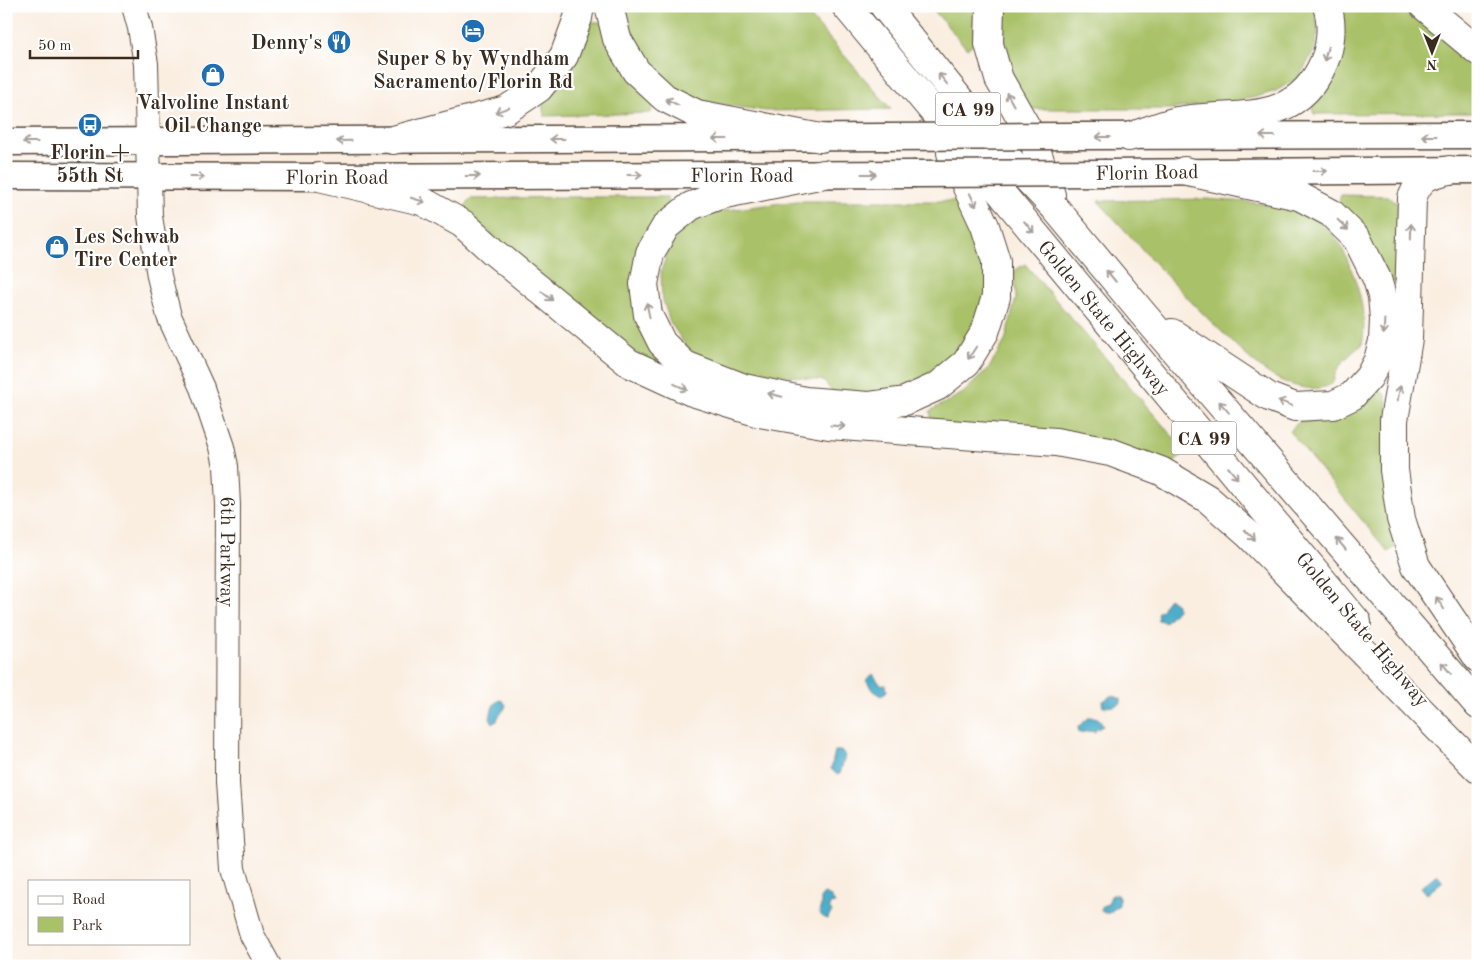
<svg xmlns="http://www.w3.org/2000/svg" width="1484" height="972" font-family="'Old Standard TT',serif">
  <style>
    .green { fill: #a9c167; stroke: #727642 }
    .water { fill: #4dadcb; stroke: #446c74 }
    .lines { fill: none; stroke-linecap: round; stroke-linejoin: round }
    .secondary-casing { stroke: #58473b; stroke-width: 26 }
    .primary-casing { stroke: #58473b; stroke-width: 29 }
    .highway-casing { stroke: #58473b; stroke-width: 30 }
    .secondary { stroke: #fff; stroke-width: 24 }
    .primary { stroke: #fff; stroke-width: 26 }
    .highway { stroke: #fff; stroke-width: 28 }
    .primary-bridge-casing { stroke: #58473b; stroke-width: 29; stroke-linecap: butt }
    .primary-bridge { stroke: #fff; stroke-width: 26 }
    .oneway { stroke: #a79f9a }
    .labels { text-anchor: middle; stroke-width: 4.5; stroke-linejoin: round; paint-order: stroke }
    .shield { fill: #fff; stroke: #766a62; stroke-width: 1 }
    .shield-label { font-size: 19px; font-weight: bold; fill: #3b2a1e }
    .poi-label { font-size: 20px; font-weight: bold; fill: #3b2a1e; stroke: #fff }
    .street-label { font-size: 20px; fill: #3b2a1e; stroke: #fff }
  </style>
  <rect width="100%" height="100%" fill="#fff"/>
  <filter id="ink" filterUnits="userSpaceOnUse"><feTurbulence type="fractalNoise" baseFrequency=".02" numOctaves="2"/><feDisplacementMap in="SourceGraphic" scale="10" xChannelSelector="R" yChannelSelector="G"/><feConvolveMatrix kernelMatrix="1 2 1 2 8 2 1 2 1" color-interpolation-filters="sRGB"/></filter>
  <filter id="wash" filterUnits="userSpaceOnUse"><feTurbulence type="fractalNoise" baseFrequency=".0096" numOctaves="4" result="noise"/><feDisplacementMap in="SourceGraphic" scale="20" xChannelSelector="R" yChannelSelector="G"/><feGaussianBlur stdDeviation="1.12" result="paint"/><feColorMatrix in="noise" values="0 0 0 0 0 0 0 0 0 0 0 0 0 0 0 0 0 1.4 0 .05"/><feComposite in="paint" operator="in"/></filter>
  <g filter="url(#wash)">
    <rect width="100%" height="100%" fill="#faeee1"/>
    <path class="green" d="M625,6H801L891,109L766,111L700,101L679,92L654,69L642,52L632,30Z
      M930,6H976L974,25L975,42L967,49Z
      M1007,6H1315L1318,33L1313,53L1299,77L1276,91L1252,98L1173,109H1030C1016,85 1002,58 1003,29C1003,22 1005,14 1007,6Z
      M1338,6H1406L1478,63V113L1314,114L1310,97Z
      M591,22H601L654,101L651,113L544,116L542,102C570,79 581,56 591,22Z
      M1341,195L1388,196L1398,204V282H1390L1338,205Z
      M564,197H667L668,210L649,234L662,353L655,363L626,347L463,210L470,199Z
      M1206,199C1247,203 1301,200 1332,233C1342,244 1347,260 1353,274C1361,296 1367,322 1362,345C1352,352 1342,361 1336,372C1334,376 1335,382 1330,385C1311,394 1284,384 1268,373C1252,362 1237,347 1223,333C1179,292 1139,245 1098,201Z
      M797,201H958L977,233L988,287L964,350L937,376L885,394L833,393L824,381L777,374L762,379L720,368L688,349L670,322L662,297L661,271L670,246L682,229L696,221L720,211Z
      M1025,264L1186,452L1172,464L932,422L930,411L963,393L989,368L1005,341L1016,298L1014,271Z
      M1376,389L1386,395L1399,545L1388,552L1289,431L1300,421H1313L1344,414Z"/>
    <path class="water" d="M1169,598L1177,604V609L1165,622L1158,620L1157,613L1163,609L1165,603Z
      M873,674L880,684L886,685L887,691L882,696L874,691L866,680Z
      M1112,695L1121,699V703L1114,706L1103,707L1102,702Z
      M499,700L503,701L506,705C505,711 498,714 497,721L493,723L490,718C492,711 491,705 499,700Z
      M1090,717C1098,717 1100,718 1103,726L1095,730V732L1090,731L1079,733L1078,727L1083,722Z
      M835,751H842L845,756L840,774H836L831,769Z
      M1437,874L1443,881L1427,894L1421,887Z
      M824,894L831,897L835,903L830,904L829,908L832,912L827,919L824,918L819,913L821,905V897Z
      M1115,894L1119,897V905L1109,913H1105L1101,911L1102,906L1108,904L1111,896Z"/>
  </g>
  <g filter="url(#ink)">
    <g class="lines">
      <g class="secondary-casing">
        <g id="secondary">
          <path id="s1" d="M134,6L140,28L146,64L150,216L159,276L169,316L202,388L222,447L226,466L228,505L227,783L233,869L252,935L269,966"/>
        </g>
      </g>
      <g class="primary-casing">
        <g id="primary">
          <path d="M1077,136L1478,135"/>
          <path d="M6,142L884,137"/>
          <path d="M1106,173L1478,170"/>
          <path id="s2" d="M6,176L319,177L913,174"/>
        </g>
      </g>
      <g class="highway-casing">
        <g id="highway">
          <path d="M609,6L617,39L636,71L665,98L697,114L821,138"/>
          <path id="s3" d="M846,6L1357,622"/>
          <path d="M884,6L1003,153L1055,208L1143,314L1478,705"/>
          <path d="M990,6L989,44L999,79L1033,139L1051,195"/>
          <path d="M1424,6L1478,51"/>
          <path d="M1129,137C1144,132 1161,125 1177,121C1233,110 1295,130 1324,62C1331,46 1333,23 1327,6"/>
          <path d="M393,140L506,110L539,88L564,56L578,18L580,6"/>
          <path d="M1450,170C1428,175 1421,176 1412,198L1408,339L1394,420V470L1401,519L1416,566L1478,658"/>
          <path d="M824,174L720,195L691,206L666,226L650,253L644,284L648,315L662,343L685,365L744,388L805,401L868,406L905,401L938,386L966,363L985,332L996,297V261L985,226L951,153"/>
          <path d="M319,177L422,201L463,224L494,252L629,363L692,392L759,413L829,425L1056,442L1110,452L1161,471L1208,499L1249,535L1478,769"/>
          <path d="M1172,333L1269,397L1295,407L1333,405L1352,396L1369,377L1378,360L1383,341L1384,319L1382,296L1377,279L1357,239L1331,213L1299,196L1184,171"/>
        </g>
      </g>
      <use href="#secondary" class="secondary"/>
      <use href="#primary" class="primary"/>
      <use href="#highway" class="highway"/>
      <g class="primary-bridge-casing">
        <path id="primary-bridge" d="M884,137L1077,136
          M913,174L1106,173"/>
      </g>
      <use href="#primary-bridge" class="primary-bridge"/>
    </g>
    <defs><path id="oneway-shaft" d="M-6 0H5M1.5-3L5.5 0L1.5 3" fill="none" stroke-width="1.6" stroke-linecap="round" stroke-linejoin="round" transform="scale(1.25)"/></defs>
    <g class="oneway">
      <use href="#oneway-shaft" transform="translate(1326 54) rotate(104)"/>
      <use href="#oneway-shaft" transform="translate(943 79) rotate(-129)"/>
      <use href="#oneway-shaft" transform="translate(1010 99) rotate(-119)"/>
      <use href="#oneway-shaft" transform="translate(672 102) rotate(-154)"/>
      <use href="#oneway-shaft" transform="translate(502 110) rotate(160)"/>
      <use href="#oneway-shaft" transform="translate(1267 136) rotate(180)"/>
      <use href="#oneway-shaft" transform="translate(1429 136) rotate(180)"/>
      <use href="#oneway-shaft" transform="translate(1103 137) rotate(-180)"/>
      <use href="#oneway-shaft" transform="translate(557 139) rotate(180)"/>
      <use href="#oneway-shaft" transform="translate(720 139) rotate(180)"/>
      <use href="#oneway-shaft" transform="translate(344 141) rotate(179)"/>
      <use href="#oneway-shaft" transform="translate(30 142) rotate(-180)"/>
      <use href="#oneway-shaft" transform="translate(1320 171)"/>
      <use href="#oneway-shaft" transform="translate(869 174)"/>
      <use href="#oneway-shaft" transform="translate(635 175)"/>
      <use href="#oneway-shaft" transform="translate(473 176)"/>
      <use href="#oneway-shaft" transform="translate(197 177)"/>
      <use href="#oneway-shaft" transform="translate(418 200) rotate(17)"/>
      <use href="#oneway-shaft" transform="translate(973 200) rotate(65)"/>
      <use href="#oneway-shaft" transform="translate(1343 225) rotate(44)"/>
      <use href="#oneway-shaft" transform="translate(1029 227) rotate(50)"/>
      <use href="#oneway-shaft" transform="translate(1411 231) rotate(-89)"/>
      <use href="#oneway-shaft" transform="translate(1111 276) rotate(-130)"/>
      <use href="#oneway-shaft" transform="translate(547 296) rotate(39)"/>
      <use href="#oneway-shaft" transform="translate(648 310) rotate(-102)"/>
      <use href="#oneway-shaft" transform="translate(1384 327) rotate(93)"/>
      <use href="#oneway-shaft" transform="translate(972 353) rotate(123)"/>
      <use href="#oneway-shaft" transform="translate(681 387) rotate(25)"/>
      <use href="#oneway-shaft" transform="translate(1399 393) rotate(-80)"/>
      <use href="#oneway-shaft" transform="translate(775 395) rotate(-167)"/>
      <use href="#oneway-shaft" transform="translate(1285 403) rotate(-160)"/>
      <use href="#oneway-shaft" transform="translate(1224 407) rotate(-131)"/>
      <use href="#oneway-shaft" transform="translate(838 426) rotate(4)"/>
      <use href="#oneway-shaft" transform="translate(1233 473) rotate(50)"/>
      <use href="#oneway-shaft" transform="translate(1250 535) rotate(44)"/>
      <use href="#oneway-shaft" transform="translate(1341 544) rotate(-130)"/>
      <use href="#oneway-shaft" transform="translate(1440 603) rotate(-123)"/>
      <use href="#oneway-shaft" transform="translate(1446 668) rotate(-130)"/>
    </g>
  </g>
  <defs>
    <g id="hotel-disc" transform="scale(1.25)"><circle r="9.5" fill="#1f6fb2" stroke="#fff"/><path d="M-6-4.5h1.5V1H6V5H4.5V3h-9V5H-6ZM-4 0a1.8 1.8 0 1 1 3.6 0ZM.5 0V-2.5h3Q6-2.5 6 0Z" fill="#fff"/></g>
    <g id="restaurant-disc" transform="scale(1.25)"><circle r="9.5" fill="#1f6fb2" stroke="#fff"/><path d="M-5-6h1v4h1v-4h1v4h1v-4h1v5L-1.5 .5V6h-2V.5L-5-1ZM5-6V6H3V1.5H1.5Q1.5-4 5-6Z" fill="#fff"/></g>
    <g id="shop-disc" transform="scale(1.25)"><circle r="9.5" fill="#1f6fb2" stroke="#fff"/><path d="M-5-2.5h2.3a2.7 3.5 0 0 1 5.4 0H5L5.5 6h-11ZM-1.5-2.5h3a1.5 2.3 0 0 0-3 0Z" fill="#fff"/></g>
    <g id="bus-disc" transform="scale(1.25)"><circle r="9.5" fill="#1f6fb2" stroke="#fff"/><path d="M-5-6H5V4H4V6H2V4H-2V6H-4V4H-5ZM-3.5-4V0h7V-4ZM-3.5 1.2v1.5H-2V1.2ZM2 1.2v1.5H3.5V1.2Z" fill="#fff"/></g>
  </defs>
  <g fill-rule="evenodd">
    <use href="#hotel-disc" x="473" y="31"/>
    <use href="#restaurant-disc" x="339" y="42"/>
    <use href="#shop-disc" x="213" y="75"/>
    <use href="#bus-disc" x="90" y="125"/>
    <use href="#shop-disc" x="57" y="247"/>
  </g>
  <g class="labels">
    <g class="shield">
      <rect x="935.5" y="92.5" width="65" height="33" rx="4"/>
      <rect x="1171.5" y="421.5" width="65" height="33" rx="4"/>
    </g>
    <g class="shield-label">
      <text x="968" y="116">CA 99</text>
      <text x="1204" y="445">CA 99</text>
    </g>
    <g class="poi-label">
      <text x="322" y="49" text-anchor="end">Denny's</text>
      <text x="473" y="65">Super 8 by Wyndham<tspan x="473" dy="23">Sacramento/Florin Rd</tspan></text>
      <text x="213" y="109">Valvoline Instant<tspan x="213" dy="23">Oil Change</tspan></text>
      <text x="90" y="159">Florin +<tspan x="90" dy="23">55th St</tspan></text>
      <text x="74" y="243" text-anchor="start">Les Schwab<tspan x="74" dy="23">Tire Center</tspan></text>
    </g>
    <g class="street-label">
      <text transform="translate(1147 172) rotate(-1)" y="7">Florin Road</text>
      <text dy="7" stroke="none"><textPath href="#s2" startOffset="736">Florin Road</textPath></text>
      <text dy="7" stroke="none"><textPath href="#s2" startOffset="331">Florin Road</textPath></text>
      <text dy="7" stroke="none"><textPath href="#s3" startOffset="405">Golden State Highway</textPath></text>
      <text dy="7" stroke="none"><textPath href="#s1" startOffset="560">6th Parkway</textPath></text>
      <text transform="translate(1363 629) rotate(50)" y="7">Golden State Highway</text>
    </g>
  </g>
  <rect width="1484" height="972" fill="none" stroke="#fff" stroke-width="25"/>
  <rect x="28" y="880" width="162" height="65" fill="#ffffff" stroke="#b1aaa5"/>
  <rect x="38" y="896" width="25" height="8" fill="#ffffff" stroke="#b1aaa5"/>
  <text x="72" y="904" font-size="15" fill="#3b2a1e">Road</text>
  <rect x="38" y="917" width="25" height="15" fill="#a9c167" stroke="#b1aaa5"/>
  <text x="72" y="930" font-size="15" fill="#3b2a1e">Park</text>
  <g transform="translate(1432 52) rotate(180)" stroke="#ffffff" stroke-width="4" paint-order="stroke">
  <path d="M0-4L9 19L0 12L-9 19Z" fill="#3b2a1e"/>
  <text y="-8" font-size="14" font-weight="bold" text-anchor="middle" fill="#3b2a1e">N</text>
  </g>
  <path d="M30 50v8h108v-8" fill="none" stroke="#3b2a1e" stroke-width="2.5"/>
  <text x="38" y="50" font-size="15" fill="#3b2a1e" stroke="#ffffff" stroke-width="4" paint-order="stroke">50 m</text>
</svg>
